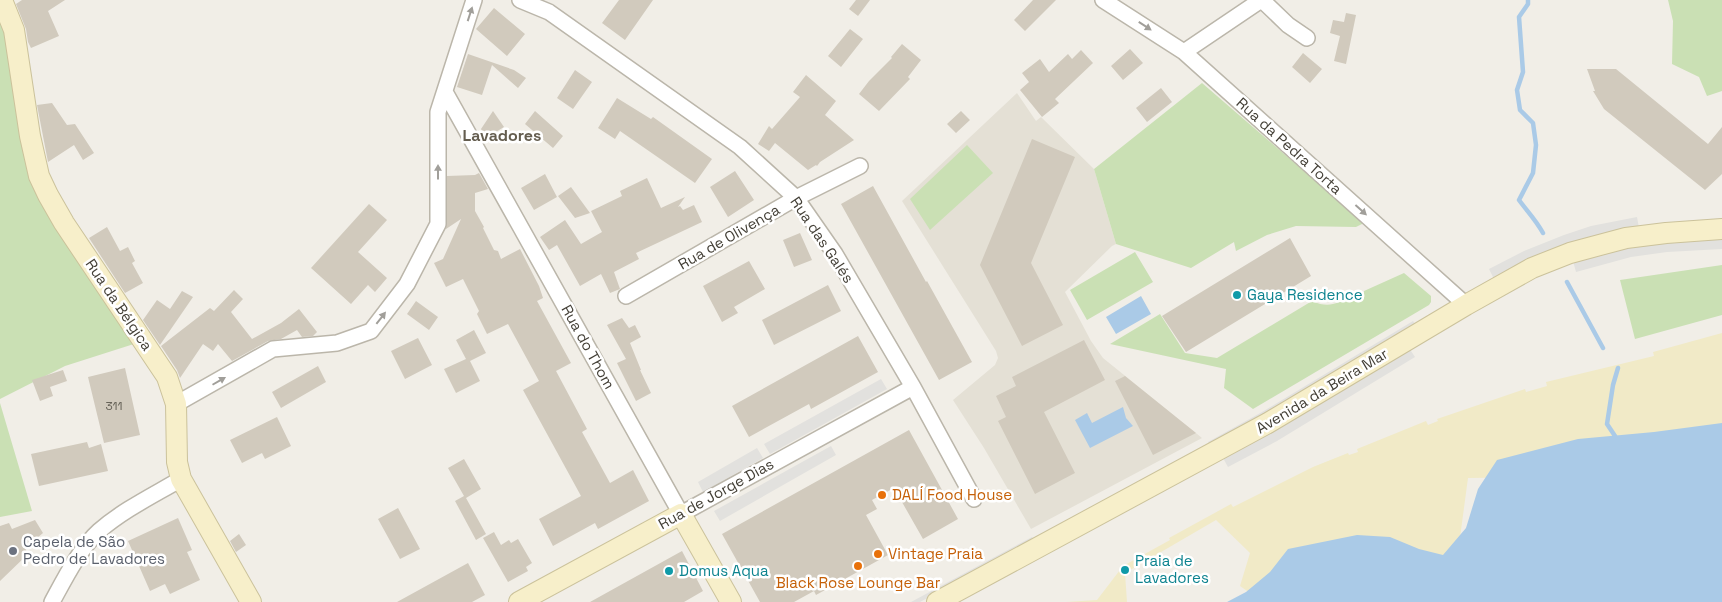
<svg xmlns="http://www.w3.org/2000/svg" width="1722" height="602" font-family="'Space Grotesk',sans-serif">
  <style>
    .residential { fill: #e4e0d5 }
    .green { fill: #cae0b4 }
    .sand { fill: #f1eac7 }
    .parking { fill: #e2e1de }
    .water { fill: #aacae7 }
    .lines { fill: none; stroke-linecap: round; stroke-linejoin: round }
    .stream { stroke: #aacae7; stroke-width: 4.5 }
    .building { fill: #d1cabd }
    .minor-casing { stroke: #bbb6aa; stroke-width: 18 }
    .secondary-casing { stroke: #cbc29b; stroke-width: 22 }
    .minor { stroke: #fff; stroke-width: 15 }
    .secondary { stroke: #f7efca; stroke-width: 20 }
    .oneway { fill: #a19f9a }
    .culture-dot { fill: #0f9aa8; stroke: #fff; stroke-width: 2 }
    .food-dot { fill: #e8710a; stroke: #fff; stroke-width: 2 }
    .worship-dot { fill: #6b7280; stroke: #fff; stroke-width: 2 }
    .labels { text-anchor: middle; stroke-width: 5; stroke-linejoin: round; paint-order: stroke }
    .number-label { font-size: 12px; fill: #666258 }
    .street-label { font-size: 15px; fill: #433f36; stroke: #fff }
    .culture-label { font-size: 15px; fill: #0d838f; stroke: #fff; text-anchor: start }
    .food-label { font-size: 15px; fill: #c56008; stroke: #fff; text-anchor: start }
    .worship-label { font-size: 15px; fill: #5b616d; stroke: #fff; text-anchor: start }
    .neighbourhood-label { font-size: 16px; font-weight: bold; fill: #645d4f; stroke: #fff }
  </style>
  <rect width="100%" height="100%" fill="#f1eee7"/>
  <path class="residential" d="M1017,93L1036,121L1041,117L1094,169L1116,244L1112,246L1065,292L1091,341L1103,358L1202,438L1031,529L984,448L953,400L995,365L998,358L996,351L902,201Z"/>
  <path class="green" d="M1668,0H1722V91L1707,96L1699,77L1672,64L1673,21Z
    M0,14L13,45L28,143L137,343L65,366L0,399Z
    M1202,83L1364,223L1356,227L1296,226L1267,235L1236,251L1234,242L1191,268L1116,244L1094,169Z
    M967,145L993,173L930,230L910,199Z
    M1135,252L1153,282L1087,320L1070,290Z
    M1722,265V315L1635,339L1620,280Z
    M1404,273L1431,296V302L1429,305L1253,409L1224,388L1226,369L1110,344L1160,314L1185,353L1217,358L1312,301C1330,309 1336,303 1353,296L1354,297L1364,293V291Z
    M0,403L32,511L0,517Z"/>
  <path class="sand" d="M1722,333V475L1468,478L1457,560L1263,602L1240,586L1250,553L1216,520L1125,573L1127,602H1066L1097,600L1123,566L1170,540L1169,538L1231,504L1233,507L1313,467L1348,453L1349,455L1358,452L1357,449L1426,421L1428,425L1438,421L1437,419L1525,389L1526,392L1547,386L1546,382L1654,356L1653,352Z"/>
  <path class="parking" d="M1637,217L1639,228L1494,279L1489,269L1524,251L1564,235L1591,226Z
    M1722,238V249L1667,252L1631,257L1576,272L1573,261L1629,246Z
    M1413,321L1416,325L1210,446L1208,442L1262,412Z
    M1409,348L1415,357L1277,441L1228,467L1223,458Z
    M881,379L887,389L770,454L764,444Z
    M831,446L836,455L720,521L714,511Z
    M757,448L763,458L703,492L698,482Z
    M1032,537L1034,540L920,602H911Z"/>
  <path class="water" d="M1141,296L1151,314L1116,334L1106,317Z
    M1123,407L1126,418L1133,426L1090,448L1075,420L1087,413L1092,423Z
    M1722,423V602H1227L1246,592L1270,572L1288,549L1357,535L1390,537L1419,549L1443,555L1466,528L1478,489L1497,460L1578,439L1654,432Z"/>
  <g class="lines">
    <path class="stream" d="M1528,0V4L1519,17L1523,72L1517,90L1520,110L1533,123L1536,145L1533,173L1519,200C1527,211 1536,220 1543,233
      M1567,282L1603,348
      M1615,436L1607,424L1613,385L1618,368"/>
  </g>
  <path class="building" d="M22,0H65L48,11L59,36L31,48L28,42L26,29L16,4Z
    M619,0H653L625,40L602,23Z
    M856,0H870L858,16L849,9Z
    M1033,0H1056L1025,31L1014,20Z
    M494,8L525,34L507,56L476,29Z
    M1346,13L1356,15L1346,64L1334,61L1340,36L1330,33L1333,20L1344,22Z
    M850,29L863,39L841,67L828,56Z
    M902,44L921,60L908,77L910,79L879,111L859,94L869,81L892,58L891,57Z
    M1130,49L1143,63L1123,80L1111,66Z
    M1081,50L1093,63L1055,99L1059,103L1042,117L1020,90L1029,82L1022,73L1040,59L1049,72L1068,54L1072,59Z
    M1303,53L1322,69L1310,83L1292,67Z
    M468,54L514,70L526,78L518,88L492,65L482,95L457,87Z
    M1587,69H1616L1708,144L1722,127V174L1705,190L1604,109L1593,91H1595Z
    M575,70L592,82L573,109L557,98Z
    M806,75L836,101L825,115L854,140L820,162L817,166L816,165L808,170L775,143L769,151L758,144L769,126L772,129L800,97L793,92Z
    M1161,88L1172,102L1147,122L1136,108Z
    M617,98L651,119L653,117L712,159L695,183L620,131L615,139L598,128Z
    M52,103L67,125L75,124L94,153L83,160L74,145L48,162L37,105Z
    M493,111L504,127L486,138L481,129Z
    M535,111L563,136L553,148L525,124Z
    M961,111L970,120L956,133L947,124Z
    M1032,139L1075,157L1031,263L1063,325L1022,346L980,265Z
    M735,171L754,200L728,217L710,187Z
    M479,173L488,189L475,193V211L484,227L483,228L494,250L498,251L501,259L520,249L539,286L543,298L537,301L571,363L556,371L587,429L582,432L610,483L633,470L649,501L598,529L595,523L553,546L539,519L581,496L523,390L539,381L508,324L487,334L477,314L479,311L463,279L446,287L434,263L443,259L461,219L446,229L447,176L475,175Z
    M545,174L557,197L534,210L521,188Z
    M647,178L661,208L685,197L678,207L680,206L683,210L694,205L702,222L636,253L639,259L614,272L620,289L610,293L601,274L580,286L557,245L549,250L540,237L565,220L581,244L602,232L591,211L622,196L620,191Z
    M873,186L926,282L927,281L972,362L939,380L841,204Z
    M571,187L590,213L575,218L558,196Z
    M369,204L387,220L358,252L387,278L375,292L368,285L351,304L311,268Z
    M107,227L120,251L128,247L135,261L132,263L143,283L125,293L89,238Z
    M800,233L812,260L794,267L783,240Z
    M1290,238L1311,276L1186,352L1162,316Z
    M749,261L765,289L734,307L738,313L722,322L703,286Z
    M828,285L841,311L774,345L762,320Z
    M234,290L243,299L231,312L252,339L281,323L299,309L317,332L313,336L302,337L297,330L281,339L268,341L232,361L218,344L213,351L203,344L180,378L177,370L161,346L210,308L214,311Z
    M182,291L193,297L160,345L143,320L157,300L170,309Z
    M416,301L438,317L429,330L407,314Z
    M622,318L629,328L635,325L641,337L630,343L641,370H640L651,393L636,401L617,363L626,359L607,325Z
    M474,330L486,353L470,361L480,381L456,393L444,369L466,359L456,340Z
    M858,336L878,372L811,409L809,404L749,437L732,406Z
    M418,338L432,365L405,379L391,351Z
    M1084,340L1105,380L1044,412L1075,473L1035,494L998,421L1006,417L996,396L1016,386L1012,377Z
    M318,366L326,382L281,408L272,392Z
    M125,368L140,435L104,443L88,377Z
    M63,370L67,381L50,387L53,396L40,401L32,380Z
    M1125,376L1176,417L1196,433L1153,455L1115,381Z
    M277,417L291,446L265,459L262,453L242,463L230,440Z
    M909,430L958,519L923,539L894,488L872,500L877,509L866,515L888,555L816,595L814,591L794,602H760L722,534Z
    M87,442L89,448L101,444L108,471L39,486L31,454Z
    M464,459L481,489L466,498L486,534L476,540L455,501L464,496L448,468Z
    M398,508L420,549L400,559L378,519Z
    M178,518L192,550L187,552L200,580L170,594L165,584L150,591L128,541Z
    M35,520L43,533L25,548L28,554L0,581V526L9,523L12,529Z
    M494,532L501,545L509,540L511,543L518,539L532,563L526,567L528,571L508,582L483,538Z
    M239,534L246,545L236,552L230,541Z
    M682,551L703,591L684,602H590Z
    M468,563L485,595L472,602H397Z"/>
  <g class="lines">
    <g class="minor-casing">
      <path id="minor" d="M520,0L549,12L740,147L796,198L835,254L913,387L974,499
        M1103,0L1184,52L1466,305
        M1262,0L1288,25L1307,38
        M1184,52L1261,0
        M445,92L681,514L913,387
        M626,296L796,198L860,166
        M176,404L273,349L337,343L371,331L407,284L438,224V112L474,0
        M52,602C64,580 80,548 99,531C123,510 154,495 181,479"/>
    </g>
    <g class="secondary-casing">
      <path id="secondary" d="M2,0L14,30L30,136L39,176L48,195L64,223L167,377L176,404L177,462L181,479L251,602
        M519,602L681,514L731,602
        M937,602L1268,423L1466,305L1532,268L1570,253L1626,238L1666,233L1722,229"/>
    </g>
    <use href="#minor" class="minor"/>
    <use href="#secondary" class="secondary"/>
  </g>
  <defs><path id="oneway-solid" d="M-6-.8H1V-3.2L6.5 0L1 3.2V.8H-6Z" transform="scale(1.25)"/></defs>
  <g class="oneway">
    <use href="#oneway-solid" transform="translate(470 14) rotate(-72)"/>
    <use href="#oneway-solid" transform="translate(1145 26) rotate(33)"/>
    <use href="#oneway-solid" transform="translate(438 172) rotate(-90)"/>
    <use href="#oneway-solid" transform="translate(1361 210) rotate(42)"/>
    <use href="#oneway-solid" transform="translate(381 318) rotate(-52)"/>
    <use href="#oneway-solid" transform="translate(219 381) rotate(-30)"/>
  </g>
  <g class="culture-dot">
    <circle cx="1237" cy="295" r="5"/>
    <circle cx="1125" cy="570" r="5"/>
    <circle cx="669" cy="571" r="5"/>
  </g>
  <g class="food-dot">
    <circle cx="882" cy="495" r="5"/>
    <circle cx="878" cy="554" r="5"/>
    <circle cx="858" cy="566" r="5"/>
  </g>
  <circle class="worship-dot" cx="13" cy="551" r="5"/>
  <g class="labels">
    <g class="number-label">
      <text x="114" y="410">311</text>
    </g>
    <g class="street-label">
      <text transform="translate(1289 146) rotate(42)" y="5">Rua da Pedra Torta</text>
      <text transform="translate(729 237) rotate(-30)" y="5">Rua de Olivença</text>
      <text transform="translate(822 240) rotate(56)" y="5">Rua das Galés</text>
      <text transform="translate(119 305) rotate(56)" y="5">Rua da Bélgica</text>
      <text transform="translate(588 347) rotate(61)" y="5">Rua do Thom</text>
      <text transform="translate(1322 391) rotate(-31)" y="5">Avenida da Beira Mar</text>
      <text transform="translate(716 494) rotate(-29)" y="5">Rua de Jorge Dias</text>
    </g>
    <g class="culture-label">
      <text x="1247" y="300">Gaya Residence</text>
      <text x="1135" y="566">Praia de<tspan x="1135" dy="17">Lavadores</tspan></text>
      <text x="679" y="576">Domus Aqua</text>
    </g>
    <g class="food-label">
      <text x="892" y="500">DALÍ Food House</text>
      <text x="888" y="559">Vintage Praia</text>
      <text x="858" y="588" text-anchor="middle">Black Rose Lounge Bar</text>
    </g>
    <g class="worship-label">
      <text x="23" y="547">Capela de São<tspan x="23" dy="17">Pedro de Lavadores</tspan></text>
    </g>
    <g class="neighbourhood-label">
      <text x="502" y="141">Lavadores</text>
    </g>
  </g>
</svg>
